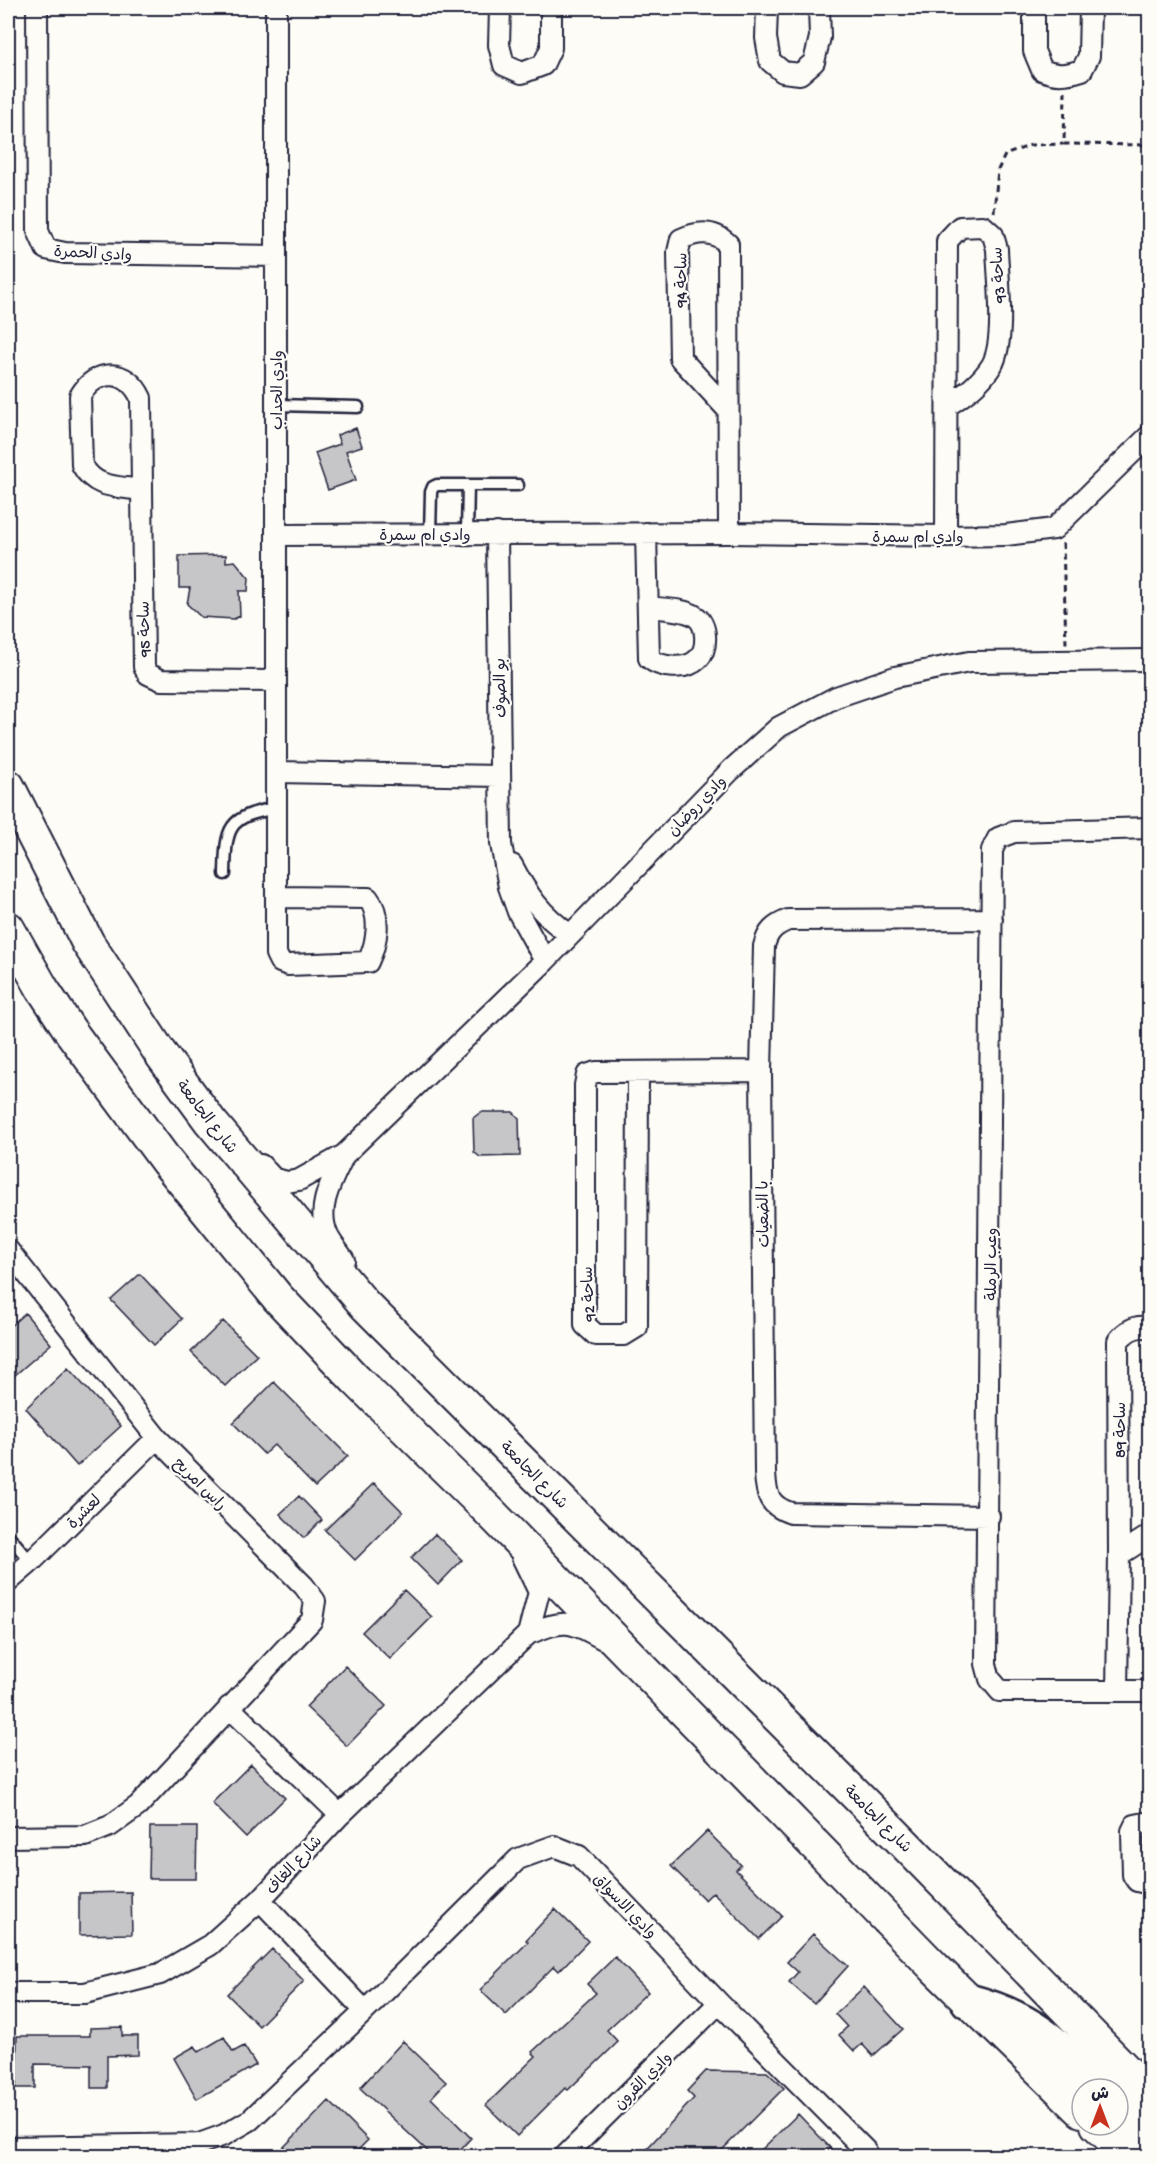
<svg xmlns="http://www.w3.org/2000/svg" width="1157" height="2164" font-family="'Gochi Hand','Playpen Sans Arabic',sans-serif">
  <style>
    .building { fill: #c6c6c8; stroke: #22223b; stroke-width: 1.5 }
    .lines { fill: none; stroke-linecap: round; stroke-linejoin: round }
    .lane-casing { stroke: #22223b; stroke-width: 15 }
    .street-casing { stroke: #22223b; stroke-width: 24 }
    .primary-casing { stroke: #22223b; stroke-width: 36 }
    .highway-casing { stroke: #22223b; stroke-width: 38 }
    .path { stroke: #22223b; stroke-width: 3; stroke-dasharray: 6 4.5; stroke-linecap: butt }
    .lane { stroke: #fdfcf7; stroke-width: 10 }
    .street { stroke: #fdfcf7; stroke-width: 20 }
    .primary { stroke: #fdfcf7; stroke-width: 32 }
    .highway { stroke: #fdfcf7; stroke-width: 33 }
    .labels { text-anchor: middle; stroke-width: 4.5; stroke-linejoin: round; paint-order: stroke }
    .street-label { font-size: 16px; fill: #22223b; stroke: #fdfcf7 }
  </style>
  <rect width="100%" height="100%" fill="#fdfcf7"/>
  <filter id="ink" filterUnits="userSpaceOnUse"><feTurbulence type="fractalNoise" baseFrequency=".0167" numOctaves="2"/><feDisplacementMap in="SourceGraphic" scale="12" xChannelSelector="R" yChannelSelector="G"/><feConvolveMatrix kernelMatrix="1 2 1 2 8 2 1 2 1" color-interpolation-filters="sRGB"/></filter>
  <g filter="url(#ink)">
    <path class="building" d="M356,428L362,446L346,451L356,480L328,490L315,453L340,444L337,435Z
      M226,555V562L235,561L249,578L248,591H239L240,616L234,619L201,617L187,604L190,588H179V556Z
      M481,1112H513L519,1118L520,1156L480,1157L474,1152L473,1118Z
      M140,1274L182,1319L154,1345L111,1300Z
      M25,1313L51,1344L8,1381V1328Z
      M223,1321L257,1355L225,1386L191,1352Z
      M68,1368L121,1426L77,1466L26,1408Z
      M274,1382L348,1456L315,1487L274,1445L264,1454L233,1423Z
      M374,1483L403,1512L355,1560L325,1530Z
      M299,1496L322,1520L304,1538L280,1514Z
      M435,1534L462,1560L438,1585L411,1558Z
      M404,1590L432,1617L390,1659L362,1632Z
      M345,1666L386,1706L347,1746L306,1707Z
      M251,1764L285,1798L246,1837L212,1803Z
      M150,1827H197L196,1879H149Z
      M707,1831L741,1865L736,1870L782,1916L759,1939L713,1892L705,1900L671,1866Z
      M131,1892L132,1934L79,1935V1893Z
      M555,1909L588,1941L559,1971L554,1966L506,2015L480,1990L528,1942L526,1940Z
      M813,1934L848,1966L814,2004L789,1982L798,1972L787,1962Z
      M272,1949L304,1981L259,2026L227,1994Z
      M615,1957L648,1992L607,2030L618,2042L568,2090L565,2088L517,2136L486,2105L536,2056L532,2052L596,1993L587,1984Z
      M864,1987L903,2029L873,2056L862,2044L854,2051L839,2035L847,2027L835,2014Z
      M122,2027V2036H138V2055L107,2056V2088H91V2065L35,2064V2088H16L17,2036H90V2028Z
      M224,2037L233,2052L244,2046L256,2065L197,2099L174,2058L195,2046L199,2052Z
      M403,2041L446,2082L431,2098L471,2138L453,2157H434L360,2088Z
      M706,2071L767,2072L784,2088L715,2157H639L694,2098L687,2091Z
      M329,2101L368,2140L351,2157H274Z
      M798,2114L839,2157H754Z"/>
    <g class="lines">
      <g class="lane-casing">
        <path id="lane" d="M276,405L358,407
          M467,533L468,485H518
          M430,534L431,492L433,487L437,485H468
          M225,874C226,827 227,817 276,808
          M8,1535L31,1562"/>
      </g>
      <g class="street-casing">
        <path id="street" d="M37,8L38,231L46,249L65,253L276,256
          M500,8L499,45L504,65L522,73L543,65L551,48V8
          M767,8L766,38L770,61L783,72L800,74L814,62L820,37L819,8
          M1034,8V51L1042,70C1057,76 1066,75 1082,70L1089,56L1090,8
          M728,410L680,358L678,252L681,239C698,231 714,230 728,244L729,533
          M142,490C117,486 95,489 82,465L80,396C96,368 127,368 141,398L144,667L148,674L161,680L276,681
          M497,533L501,844L509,887L518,912L545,961
          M646,533L649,658C660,668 686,671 698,659C708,649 708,624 695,616C684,609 662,609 649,607
          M276,535L729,533L946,536L1006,535L1054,529L1150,435
          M946,536L947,241L960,227L983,226L993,235L997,249C998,279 1006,340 992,365C981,383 964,395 947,406
          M276,772L500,776
          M1150,828L1014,832L998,838L992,850L986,1664L990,1679L1000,1691H1150
          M512,865C528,896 541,914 570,935
          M276,897L368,898C382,916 377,943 368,962L288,965L280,962L276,954V8
          M638,1073L637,1327L624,1335H596L585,1325V1085L587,1075L596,1072L761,1071
          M261,1165L273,1178L287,1182L299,1180L344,1155L545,961L731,770L779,727L836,697L895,677L969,662L1150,660
          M8,1250L157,1438L304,1586L315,1601L312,1620L138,1806L110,1826L85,1836L8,1837
          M344,1260C339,1252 332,1244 328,1236C315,1208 332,1180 344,1155
          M989,1516L791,1513C769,1506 766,1495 765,1473L761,1071L764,946C768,931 774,926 788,920L992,919
          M1119,1555L1150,1535
          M522,1557L539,1592L528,1634
          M8,1582L31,1562L157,1438
          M1117,1691L1119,1555L1118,1341C1126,1331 1136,1324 1150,1328
          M229,1707L340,1815
          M1150,1822L1135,1825L1132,1831L1133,1875L1137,1881L1150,1884
          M260,1900L365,2011
          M8,1993H85L160,1974L210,1945L260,1900L340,1815L528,1634C565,1619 568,1620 603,1639
          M8,2147L199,2144L224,2135L250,2120L365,2011L518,1859L554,1846L579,1856L719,2003L866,2151L867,2156
          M565,2156L719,2003"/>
      </g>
      <g class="primary-casing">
        <path id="primary" d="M8,786L88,943L160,1053L210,1121L365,1305L894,1833L1150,2095
          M8,928L42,988L71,1032L167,1162L278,1298L356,1380L491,1513L935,1968L1082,2111
          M1097,2125L1130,2156"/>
      </g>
      <g class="highway-casing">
        <path id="highway" d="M968,2001C1031,2017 1058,2044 1101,2089
          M1118,2106L1150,2139"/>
      </g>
      <path class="path" d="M1065,91L1064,144L1150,145
        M994,212L998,170L1005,155L1031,145L1063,144
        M1063,543L1066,644"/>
      <use href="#lane" class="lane"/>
      <use href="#street" class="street"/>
      <use href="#primary" class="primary"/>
      <use href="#highway" class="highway"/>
    </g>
  </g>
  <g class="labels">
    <g class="street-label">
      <text transform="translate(93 252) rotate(3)" y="6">وادي الحمرة</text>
      <text transform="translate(997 275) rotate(-94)" y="6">ساحة 93</text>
      <text transform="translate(680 280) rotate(-89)" y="6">ساحة 94</text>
      <text transform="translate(276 390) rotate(-90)" y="6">وادي الحداب</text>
      <text x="425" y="540">وادي ام سمرة</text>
      <text x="918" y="542">وادي ام سمرة</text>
      <text transform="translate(143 629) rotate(-91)" y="6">ساحة 95</text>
      <text transform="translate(499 688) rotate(-91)" y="6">بو الصوف</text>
      <text transform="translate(696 805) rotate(-46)" y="6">وادي روضان</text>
      <text transform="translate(208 1116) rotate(52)" y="6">شارع الجامعة</text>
      <text transform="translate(762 1214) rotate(-91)" y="6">با الضعيات</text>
      <text transform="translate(990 1264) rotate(-90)" y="6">وعب الرملة</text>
      <text transform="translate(587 1294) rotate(-93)" y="6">ساحة 92</text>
      <text transform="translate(1119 1430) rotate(-90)" y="6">ساحة 89</text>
      <text transform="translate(535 1474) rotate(45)" y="6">شارع الجامعة</text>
      <text transform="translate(201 1483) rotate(45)" y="6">راس امريح</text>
      <text transform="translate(83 1511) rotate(-45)" y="6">لعشرة</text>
      <text transform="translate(879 1818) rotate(45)" y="6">شارع الجامعة</text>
      <text transform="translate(293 1864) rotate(-47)" y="6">شارع الغاف</text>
      <text transform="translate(626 1905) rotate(46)" y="6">وادي الاسواق</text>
      <text transform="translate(642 2080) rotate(-45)" y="6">وادي القرون</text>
    </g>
  </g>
  <rect width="1157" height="2164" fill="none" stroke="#fdfcf7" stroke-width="30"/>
  <rect x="15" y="15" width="1127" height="2134" fill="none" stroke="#22223b" stroke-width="2" filter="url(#ink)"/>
  <g transform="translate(1100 2107)"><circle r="28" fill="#fdfcf7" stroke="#a5a5ac" stroke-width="1.5"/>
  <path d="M0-4.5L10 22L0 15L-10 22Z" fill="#c8321e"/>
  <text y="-9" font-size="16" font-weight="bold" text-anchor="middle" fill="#22223b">ش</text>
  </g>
</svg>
